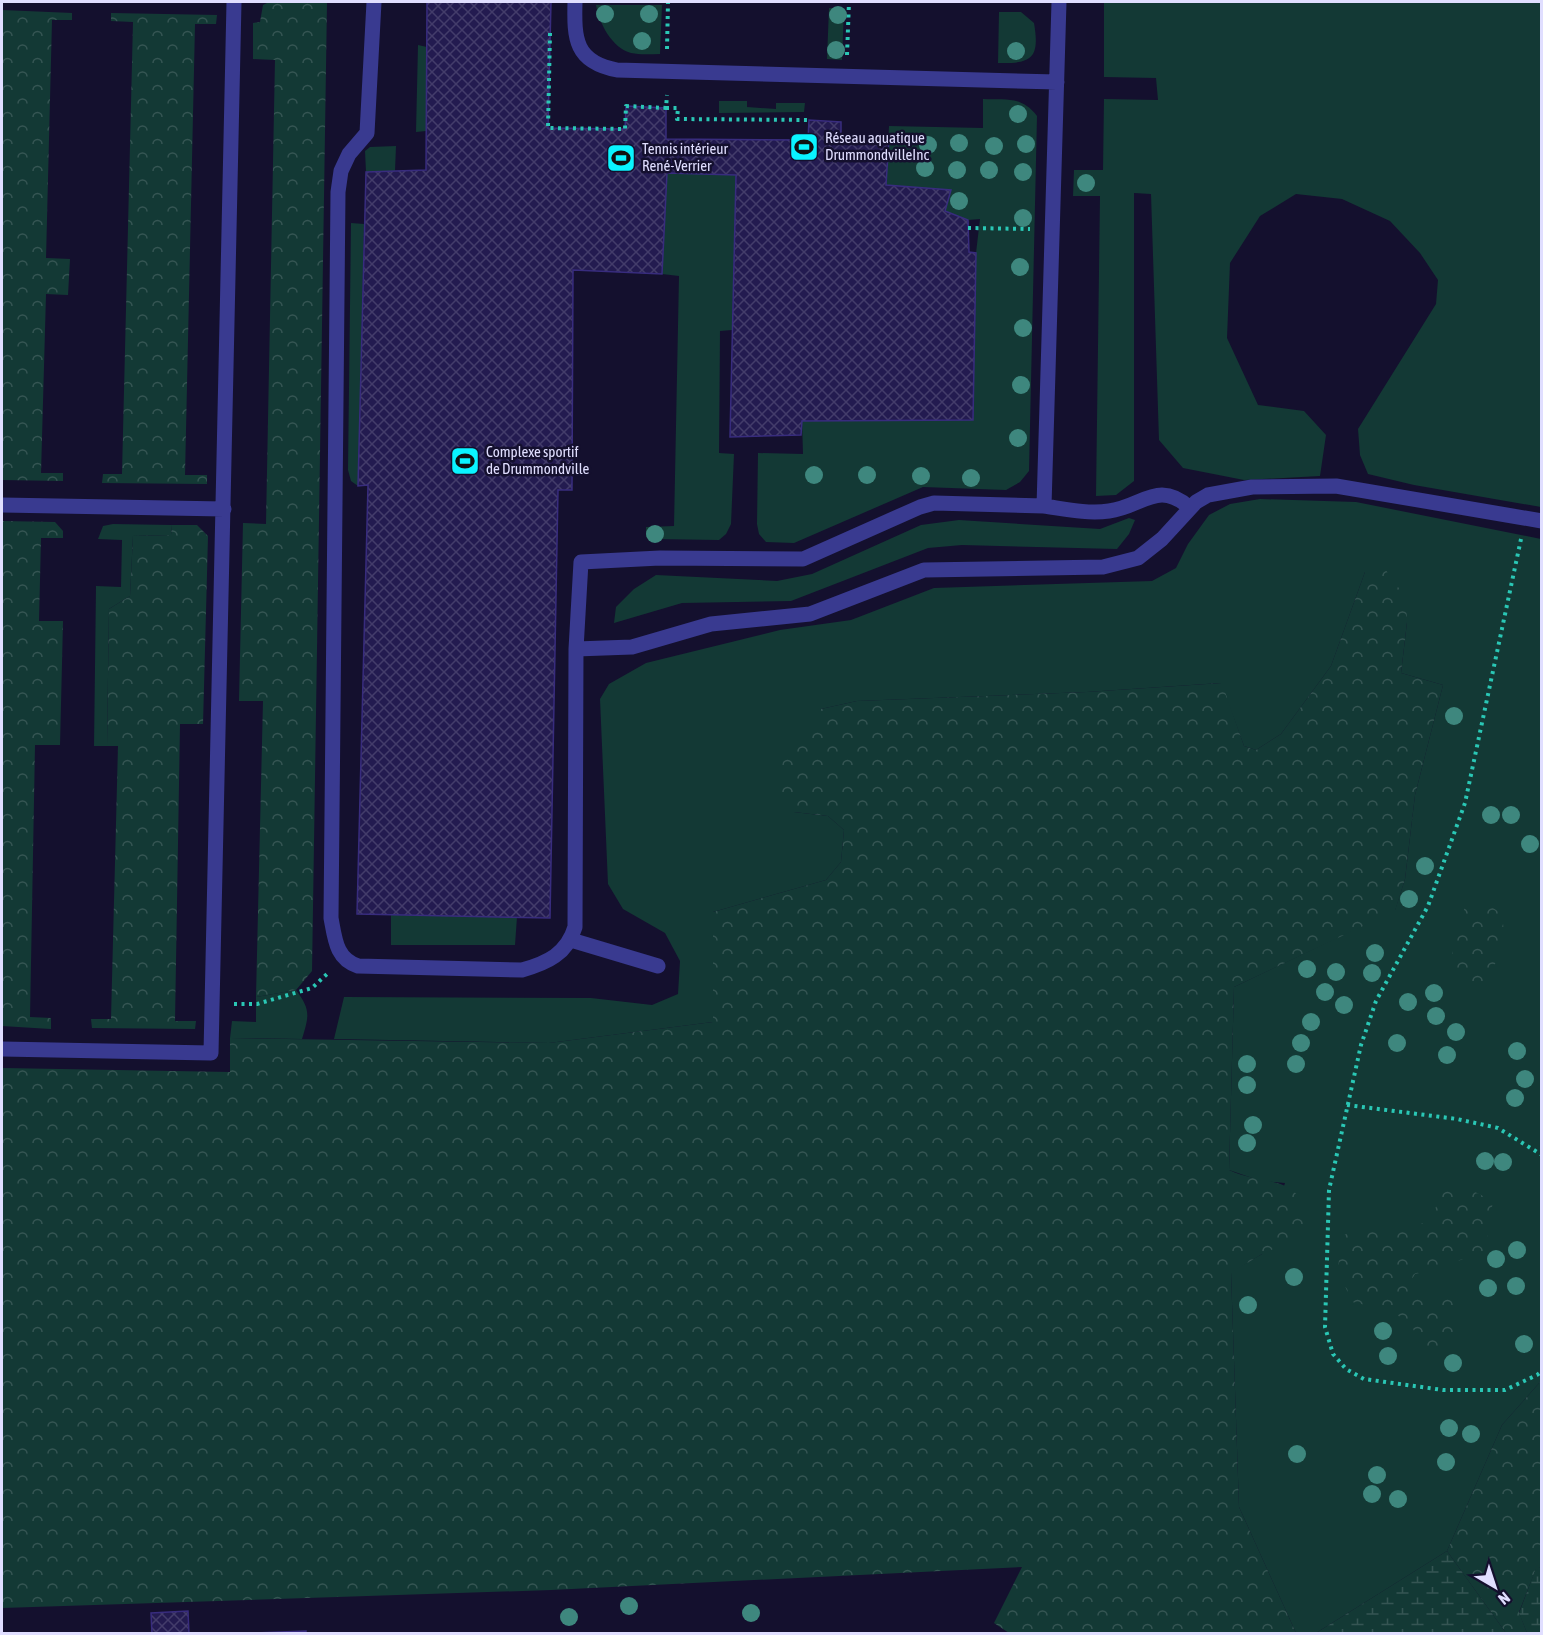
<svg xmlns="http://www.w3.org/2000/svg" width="1543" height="1635" font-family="'Asap Condensed',sans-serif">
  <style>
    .green { fill: #133935 }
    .forest { fill: url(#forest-crowns) }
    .wetland { fill: url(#wetland-marsh) }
    .building { fill: url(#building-cross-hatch); stroke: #382c7e; stroke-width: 1.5 }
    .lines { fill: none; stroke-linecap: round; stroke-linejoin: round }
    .path { stroke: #2ac7b5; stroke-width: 4; stroke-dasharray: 3 4.5; stroke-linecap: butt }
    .lane { stroke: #393a90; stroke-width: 15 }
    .tree { fill: #3e877e }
    .labels { text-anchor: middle; stroke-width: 5; stroke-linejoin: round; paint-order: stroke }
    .poi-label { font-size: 15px; fill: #e0deff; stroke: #14102e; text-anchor: start }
  </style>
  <defs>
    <pattern id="forest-crowns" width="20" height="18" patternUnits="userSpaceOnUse" patternTransform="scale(1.5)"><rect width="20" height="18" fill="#133935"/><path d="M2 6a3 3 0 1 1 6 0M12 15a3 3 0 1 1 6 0" fill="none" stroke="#355553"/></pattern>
    <pattern id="wetland-marsh" width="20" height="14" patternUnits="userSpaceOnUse" patternTransform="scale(1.5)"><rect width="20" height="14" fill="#133935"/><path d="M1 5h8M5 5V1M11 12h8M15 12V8" fill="none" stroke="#355553"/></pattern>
    <pattern id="building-cross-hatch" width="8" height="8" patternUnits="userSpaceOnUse" patternTransform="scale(1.5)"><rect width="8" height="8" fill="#231b50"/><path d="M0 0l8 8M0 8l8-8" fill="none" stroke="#433c6a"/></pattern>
  </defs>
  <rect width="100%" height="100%" fill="#14102e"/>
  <path class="green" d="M1104,2H1541V507L1414,485L1368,474L1360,455L1358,429L1436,304L1438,280L1420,253L1390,221L1342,199L1296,194L1260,216L1230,263L1227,338L1258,405L1304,411L1326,435L1320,476L1244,480L1183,468L1159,440L1151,194L1134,193V481L1116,495L1096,496L1100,196H1073L1074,170H1103L1104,99L1158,100L1156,78L1104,77Z
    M596,5H662L660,54C651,54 640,55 631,53C612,48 599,23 596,5Z
    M829,8L844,9L842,60L827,59Z
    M999,12H1021L1034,23C1040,58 1032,64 998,63Z
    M418,45L427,47L426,131L416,132Z
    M983,99C1006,100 1022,96 1037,116L1029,471L1020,482L1006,490L923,487L794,543L766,542L759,534L757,524L758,453L803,454L802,421L973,419L976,253L980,219L968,220L945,211L950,190L886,185L889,126L983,128Z
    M719,101H747V107L776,109V103H805L804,112L719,113Z
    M396,146L395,171L366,172L365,151L370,147Z
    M667,173L736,175L732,330L720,331L719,453L734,454L731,524L726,534L719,540L655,539L646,537V527L674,526L679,276L662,274Z
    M351,223L364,224L358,486L351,481L348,470Z
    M1260,499L1356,502L1541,539V1381L1502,1425L1447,1551L1316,1633H1296L1239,1507L1231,1272L1262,1254L1285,1183L1261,1181L1229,1170L1234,987L1395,910L1405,879L1415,795L1443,685L1401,673L1407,622L1365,572L1331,666L1281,734L1256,750L1244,746L1221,683L1087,692L857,701L821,709L794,812L828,816L844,830L841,862L826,880L713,912V1022L549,1043L334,1039L344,997L591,998L652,1005L678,994L680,961L665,933L623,909L608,884L600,699L609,684L646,663L780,630L851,620L934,588L1152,581L1176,568L1188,544L1209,515L1230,504Z
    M1129,518L1135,520L1129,534L1117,549L962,545L928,548L791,601L682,603L614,623L616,607L634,589L656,575L777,581L812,574L921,525L959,520L1100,529Z
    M113,524L172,525L171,535L133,536L130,596L109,609L107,746H94L96,586L121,587L122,540L98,539L103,526Z
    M391,915L517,917L515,945H391Z
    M296,990C311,1010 309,1016 302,1039L230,1038L232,1021L256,1022V997Z"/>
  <path class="forest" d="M269,2H327L312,971L296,990L256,997L263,701H239L243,523L266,524L275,60L253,59V23L260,22L263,5Z
    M2,10L72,13V20H52L46,258L70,259L68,295L46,294L41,473H63V481L2,480Z
    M111,13L217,15L216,24H195L185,475H207V484L102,483L103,474H122L133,22L111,21Z
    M2,521L55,522L63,531V538H41L39,621H63L60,745H35L30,1017L51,1018V1029L2,1026Z
    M172,525H197L208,536L203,724H180L175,1021H196L195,1029L92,1028L91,1019H111L118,746H107L109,609L130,596L133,536L171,535Z
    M1385,569L1406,598L1407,622L1401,673L1443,685L1415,795L1405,879L1395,911L1234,987L1229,1170C1265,1187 1298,1172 1309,1220L1298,1238L1262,1254L1231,1273L1239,1507L1296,1633H1009L994,1623L1022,1567L551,1590L2,1608V1068L230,1072V1038L549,1043L713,1022V912L826,880L841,862L844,830L828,816L794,812L780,792L783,756L821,709L857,701L1087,692L1222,683L1244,746L1256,750L1281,734L1331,666L1365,572Z
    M1486,903L1502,914L1505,942L1479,999C1443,963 1449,952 1465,907Z
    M1443,1186L1465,1187L1493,1201L1485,1250L1441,1268L1415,1274L1408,1286L1420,1298L1449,1293L1457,1315L1448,1351L1428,1355L1413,1329L1393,1311L1352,1302L1338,1270L1341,1236L1366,1227L1399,1230L1431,1221Z
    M1541,1381V1567L1536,1569L1519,1612L1527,1633H1506L1447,1551L1502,1425Z"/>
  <path class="wetland" d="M1447,1551L1506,1633H1316Z
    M1541,1567V1633H1527L1519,1613L1536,1568Z"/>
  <path class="building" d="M427,2H551L548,128L625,129L626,106L666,108V139L808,140L809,120L841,122V137L889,138L886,185L951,190L945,211L968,220L969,252L976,253L973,420L802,421L801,435L730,437L736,175L667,173L662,274L573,270L572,490H558L550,918L357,914L368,485L358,486L366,172L426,170Z
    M188,1611L189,1634H152L151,1613Z
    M306,1631V1634H223Z"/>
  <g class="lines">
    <path class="path" d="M550,33L548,128L625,129L626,106L666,108L667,95
      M667,49L668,2
      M847,55L849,2
      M666,108H678L677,119L809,120
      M968,228L1030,229
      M1521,539L1465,803L1428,906L1376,1001L1361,1045L1329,1190L1325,1327L1333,1354L1346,1369L1364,1379L1443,1390H1505L1537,1375L1542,1371
      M234,1004H257L312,988L327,974
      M1347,1105L1457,1119L1498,1128L1542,1155"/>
    <path class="lane" d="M374,2L367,133L349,154L341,171L338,192L331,918C335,939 336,959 358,966L522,970C547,963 567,954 575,927L576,649L581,562L660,558L803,559L920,507L934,503L1044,506L1059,2
      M575,2C574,39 575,62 617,70L1057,82
      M2,505L224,509
      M1044,506C1065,509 1087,514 1109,511C1142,507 1158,479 1190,508
      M576,649L632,647L711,624L810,614L924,570L1103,567L1138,558L1162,539L1196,502L1208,495L1252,487L1336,486L1542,521
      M571,940L658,966
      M2,1049L211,1053L234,2"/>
  </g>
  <g class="tree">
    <circle cx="605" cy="14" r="9"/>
    <circle cx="649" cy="14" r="9"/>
    <circle cx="838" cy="15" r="9"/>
    <circle cx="642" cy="41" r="9"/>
    <circle cx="836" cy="50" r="9"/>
    <circle cx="1016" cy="51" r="9"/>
    <circle cx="1018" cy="114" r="9"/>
    <circle cx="959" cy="143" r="9"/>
    <circle cx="1026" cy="144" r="9"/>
    <circle cx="928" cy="145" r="9"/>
    <circle cx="994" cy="146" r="9"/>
    <circle cx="925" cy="168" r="9"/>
    <circle cx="957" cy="170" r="9"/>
    <circle cx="989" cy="170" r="9"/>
    <circle cx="1023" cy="172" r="9"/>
    <circle cx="1086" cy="183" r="9"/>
    <circle cx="959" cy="201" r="9"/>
    <circle cx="1023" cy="218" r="9"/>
    <circle cx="1020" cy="267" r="9"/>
    <circle cx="1023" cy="328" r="9"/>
    <circle cx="1021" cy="385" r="9"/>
    <circle cx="1018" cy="438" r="9"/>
    <circle cx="814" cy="475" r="9"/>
    <circle cx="867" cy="475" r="9"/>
    <circle cx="921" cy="476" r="9"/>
    <circle cx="971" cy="478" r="9"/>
    <circle cx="655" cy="534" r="9"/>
    <circle cx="1454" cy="716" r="9"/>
    <circle cx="1491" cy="815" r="9"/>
    <circle cx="1511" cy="815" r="9"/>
    <circle cx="1530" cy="844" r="9"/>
    <circle cx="1425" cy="866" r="9"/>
    <circle cx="1409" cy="899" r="9"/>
    <circle cx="1375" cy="953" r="9"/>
    <circle cx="1307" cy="969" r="9"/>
    <circle cx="1336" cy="972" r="9"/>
    <circle cx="1372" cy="973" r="9"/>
    <circle cx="1325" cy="992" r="9"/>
    <circle cx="1434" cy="993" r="9"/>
    <circle cx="1408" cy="1002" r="9"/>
    <circle cx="1344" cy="1005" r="9"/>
    <circle cx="1436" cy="1016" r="9"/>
    <circle cx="1311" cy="1022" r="9"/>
    <circle cx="1456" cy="1032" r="9"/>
    <circle cx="1301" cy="1043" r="9"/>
    <circle cx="1397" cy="1043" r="9"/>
    <circle cx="1517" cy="1051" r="9"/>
    <circle cx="1447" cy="1055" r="9"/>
    <circle cx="1247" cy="1064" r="9"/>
    <circle cx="1296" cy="1064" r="9"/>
    <circle cx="1525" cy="1079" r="9"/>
    <circle cx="1247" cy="1085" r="9"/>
    <circle cx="1515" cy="1098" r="9"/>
    <circle cx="1253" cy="1125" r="9"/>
    <circle cx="1247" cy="1143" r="9"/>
    <circle cx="1485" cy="1161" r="9"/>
    <circle cx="1503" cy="1162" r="9"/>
    <circle cx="1517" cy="1250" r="9"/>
    <circle cx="1496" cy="1259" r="9"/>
    <circle cx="1294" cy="1277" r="9"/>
    <circle cx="1516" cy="1286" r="9"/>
    <circle cx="1488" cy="1288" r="9"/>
    <circle cx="1248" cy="1305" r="9"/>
    <circle cx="1383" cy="1331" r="9"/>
    <circle cx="1524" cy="1344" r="9"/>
    <circle cx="1388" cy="1356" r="9"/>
    <circle cx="1453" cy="1363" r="9"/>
    <circle cx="1449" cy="1428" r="9"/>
    <circle cx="1471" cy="1434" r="9"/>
    <circle cx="1297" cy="1454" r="9"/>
    <circle cx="1446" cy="1462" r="9"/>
    <circle cx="1377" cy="1475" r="9"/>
    <circle cx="1372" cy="1494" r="9"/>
    <circle cx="1398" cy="1499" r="9"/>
    <circle cx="629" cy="1606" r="9"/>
    <circle cx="751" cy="1613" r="9"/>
    <circle cx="569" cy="1617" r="9"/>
  </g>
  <defs>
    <g id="stadium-square" transform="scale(1.5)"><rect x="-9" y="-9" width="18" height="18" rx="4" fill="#0af4ff" stroke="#14102e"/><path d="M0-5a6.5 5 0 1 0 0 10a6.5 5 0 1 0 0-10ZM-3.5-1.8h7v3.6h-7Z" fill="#111"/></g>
  </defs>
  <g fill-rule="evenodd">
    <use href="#stadium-square" x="804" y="147"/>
    <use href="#stadium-square" x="621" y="158"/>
    <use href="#stadium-square" x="465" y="461"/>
  </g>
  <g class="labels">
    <g class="poi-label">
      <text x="825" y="143">Réseau aquatique<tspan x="825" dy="17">DrummondvilleInc</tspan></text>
      <text x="642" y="154">Tennis intérieur<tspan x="642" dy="17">René-Verrier</tspan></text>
      <text x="486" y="457">Complexe sportif<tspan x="486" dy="17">de Drummondville</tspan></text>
    </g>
  </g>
  <rect width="1543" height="1635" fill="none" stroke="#e0deff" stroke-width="6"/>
  <g transform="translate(1495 1587) rotate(141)" stroke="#14102e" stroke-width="4.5" paint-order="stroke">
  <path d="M0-4.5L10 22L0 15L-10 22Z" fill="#e0deff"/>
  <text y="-9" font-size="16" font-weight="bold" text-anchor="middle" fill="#e0deff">N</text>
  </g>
</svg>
